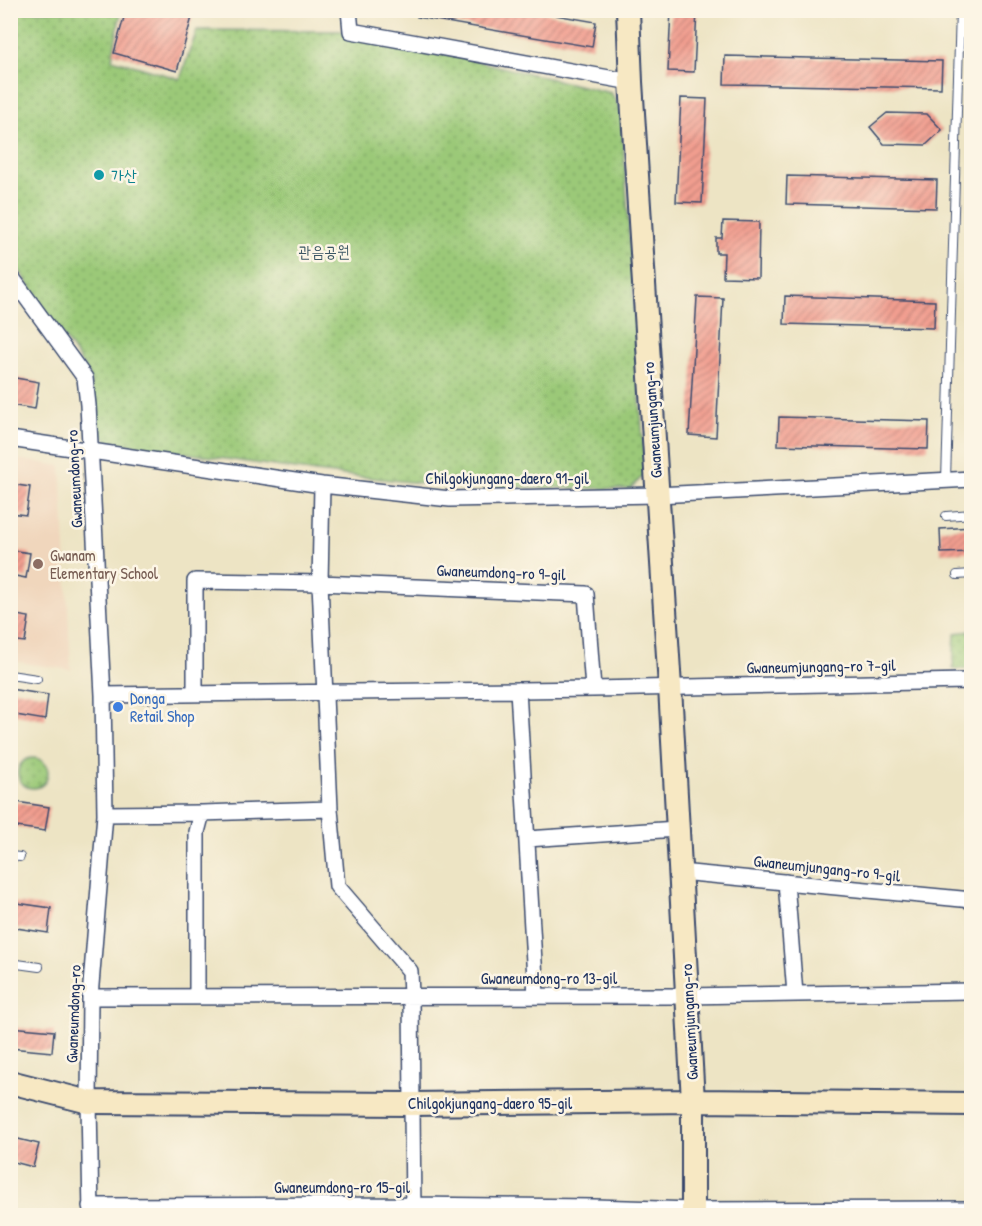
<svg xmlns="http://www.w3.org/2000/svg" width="982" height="1226" font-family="'Patrick Hand','Poor Story',sans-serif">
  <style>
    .built { fill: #f0d6bc }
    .park { fill: url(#park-dots); stroke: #5b7c6b; stroke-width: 1.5 }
    .building { fill: url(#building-hatch) }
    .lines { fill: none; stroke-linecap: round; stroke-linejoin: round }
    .service-casing { stroke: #3a4a6d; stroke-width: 10 }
    .minor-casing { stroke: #3a4a6d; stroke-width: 18 }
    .secondary-casing { stroke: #3a4a6d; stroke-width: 26 }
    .service { stroke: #fff; stroke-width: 8 }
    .minor { stroke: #fff; stroke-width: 15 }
    .secondary { stroke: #f7e8c3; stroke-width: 22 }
    .culture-dot { fill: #0f9aa8; stroke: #fcf5e5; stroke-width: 2 }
    .education-dot { fill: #8d6e63; stroke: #fcf5e5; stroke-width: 2 }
    .shop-dot { fill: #3f7fe0; stroke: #fcf5e5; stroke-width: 2 }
    .labels { text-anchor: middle; stroke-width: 5; stroke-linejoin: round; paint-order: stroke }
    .culture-label { font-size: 16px; fill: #0d838f; stroke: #fcf5e5; text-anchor: start }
    .park-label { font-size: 16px; fill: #3b5664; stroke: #fcf5e5 }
    .street-label { font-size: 16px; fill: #1b2f5e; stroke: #fcf5e5 }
    .education-label { font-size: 16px; fill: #785e54; stroke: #fcf5e5; text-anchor: start }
    .shop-label { font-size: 16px; fill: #366cbe; stroke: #fcf5e5; text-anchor: start }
  </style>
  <defs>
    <pattern id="park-dots" width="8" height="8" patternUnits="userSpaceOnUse" patternTransform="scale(1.5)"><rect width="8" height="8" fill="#9bc978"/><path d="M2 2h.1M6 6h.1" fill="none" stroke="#7ea466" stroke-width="1.8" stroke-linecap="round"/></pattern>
    <pattern id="building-hatch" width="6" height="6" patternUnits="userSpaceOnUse" patternTransform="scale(1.5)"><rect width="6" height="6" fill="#f29e8f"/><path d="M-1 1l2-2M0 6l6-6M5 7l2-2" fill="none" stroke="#c38178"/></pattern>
  </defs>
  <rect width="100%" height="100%" fill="#fcf5e5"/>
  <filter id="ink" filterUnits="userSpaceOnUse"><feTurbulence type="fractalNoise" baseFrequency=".0167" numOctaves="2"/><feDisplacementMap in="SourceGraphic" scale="12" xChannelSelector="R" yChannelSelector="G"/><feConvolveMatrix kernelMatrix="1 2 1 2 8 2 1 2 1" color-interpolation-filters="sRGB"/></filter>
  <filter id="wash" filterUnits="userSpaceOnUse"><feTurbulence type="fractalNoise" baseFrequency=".008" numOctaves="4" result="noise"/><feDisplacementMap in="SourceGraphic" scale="24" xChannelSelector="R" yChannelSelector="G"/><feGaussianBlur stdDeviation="1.35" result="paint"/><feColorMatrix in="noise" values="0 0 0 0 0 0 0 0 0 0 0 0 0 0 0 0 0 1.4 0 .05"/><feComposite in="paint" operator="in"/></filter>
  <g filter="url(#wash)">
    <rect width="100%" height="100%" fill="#ede4c4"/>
    <path class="built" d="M11,458L61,466L71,670L11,661Z"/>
    <path class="park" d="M10,11H121L112,59L180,79L197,30L350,31L611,93L621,110L645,474L630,489L448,486L316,472L109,442L99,432L89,374L11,258Z
      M971,631V669H953L955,633Z
      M18 773a15 15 0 1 1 30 0a15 15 0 1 1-30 0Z"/>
    <g id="blocks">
      <path class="building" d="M126,10H194L177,71L114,53Z
        M418,10H527L596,22L592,47L417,17Z
        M671,10H697L694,72L668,71Z
        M725,56L942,61L941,88L724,84Z
        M681,98L707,99L702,203L676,202Z
        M887,113L927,114L942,130L926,145L884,144L870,127Z
        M787,176L937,180L936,208L786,204Z
        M723,221L759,222L758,278L723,277L724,253H716V238H722Z
        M785,296L935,301L934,328L784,324Z
        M697,297L723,298L716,437L689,435Z
        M10,377L39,382L35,409L10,405Z
        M779,417L929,421L928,449L778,445Z
        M10,484L30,487L26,515L10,513Z
        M972,527V552L941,553L940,529Z
        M10,550L30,553L26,578L10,575Z
        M10,614L29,617L25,642L10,640Z
        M10,689L48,695L45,720L10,714Z
        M10,801L49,807L45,831L10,826Z
        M10,902L51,908L48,933L10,927Z
        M10,1027L54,1031L52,1052L10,1048Z
        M10,1137L39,1144L33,1167L10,1161Z"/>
    </g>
  </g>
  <g filter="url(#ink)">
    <use href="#blocks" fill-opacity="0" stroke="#3a4a6d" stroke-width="1.5"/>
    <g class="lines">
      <g class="service-casing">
        <path id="service" d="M946,480L960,10
          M946,516L972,514
          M957,575L972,574
          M10,675L37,679
          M10,856L20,857
          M10,963L39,967"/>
      </g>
      <g class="minor-casing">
        <path id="minor" d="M349,10L351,31L631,82
          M10,275L85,378L88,405L103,695L105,814L90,997L89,1102L91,1216
          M10,439L322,485L450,499L657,495L972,479
          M322,485L320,583L330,809L337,886L410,971L411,996L413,1216
          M518,690L536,996
          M195,694V581L320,583L586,594L593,689
          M103,695L593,689L966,681L972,685
          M105,814L202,813L330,809
          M527,839L677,829
          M680,872L972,900
          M786,882L795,994
          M90,997L687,996L972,991
          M197,997V832L202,813
          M90,1206L413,1205L594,1207L693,1210L972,1209"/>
      </g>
      <g class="secondary-casing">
        <path id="secondary" d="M628,10L631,82L670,687L693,1101V1216
          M10,1082L89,1102L411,1104L693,1101L972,1104"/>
      </g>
      <use href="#service" class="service"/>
      <use href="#minor" class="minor"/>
      <use href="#secondary" class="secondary"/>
    </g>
  </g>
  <circle class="culture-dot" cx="99" cy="175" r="6"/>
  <circle class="education-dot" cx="38" cy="564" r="6"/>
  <circle class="shop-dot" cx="118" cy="707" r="6"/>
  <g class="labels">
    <g class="culture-label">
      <text x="111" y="181">가산</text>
    </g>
    <g class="park-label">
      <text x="324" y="257">관음공원</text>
    </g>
    <g class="street-label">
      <text transform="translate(652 420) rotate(-94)" y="6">Gwaneumjungang-ro</text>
      <text x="507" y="484">Chilgokjungang-daero 91-gil</text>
      <text transform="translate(74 479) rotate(-93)" y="6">Gwaneumdong-ro</text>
      <text transform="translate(501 572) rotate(2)" y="6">Gwaneumdong-ro 9-gil</text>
      <text transform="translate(821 666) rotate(-1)" y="6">Gwaneumjungang-ro 7-gil</text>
      <text transform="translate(827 868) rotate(6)" y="6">Gwaneumjungang-ro 9-gil</text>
      <text x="549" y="984">Gwaneumdong-ro 13-gil</text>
      <text transform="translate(73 1014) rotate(-88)" y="6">Gwaneumdong-ro</text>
      <text transform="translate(689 1022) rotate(-93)" y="6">Gwaneumjungang-ro</text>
      <text x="490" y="1109">Chilgokjungang-daero 95-gil</text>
      <text x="342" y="1193">Gwaneumdong-ro 15-gil</text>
    </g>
    <g class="education-label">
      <text x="50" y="561">Gwanam<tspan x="50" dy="18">Elementary School</tspan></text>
    </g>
    <g class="shop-label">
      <text x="130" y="704">Donga<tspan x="130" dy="18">Retail Shop</tspan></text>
    </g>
  </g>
  <rect width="982" height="1226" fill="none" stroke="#fcf5e5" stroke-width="36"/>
</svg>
